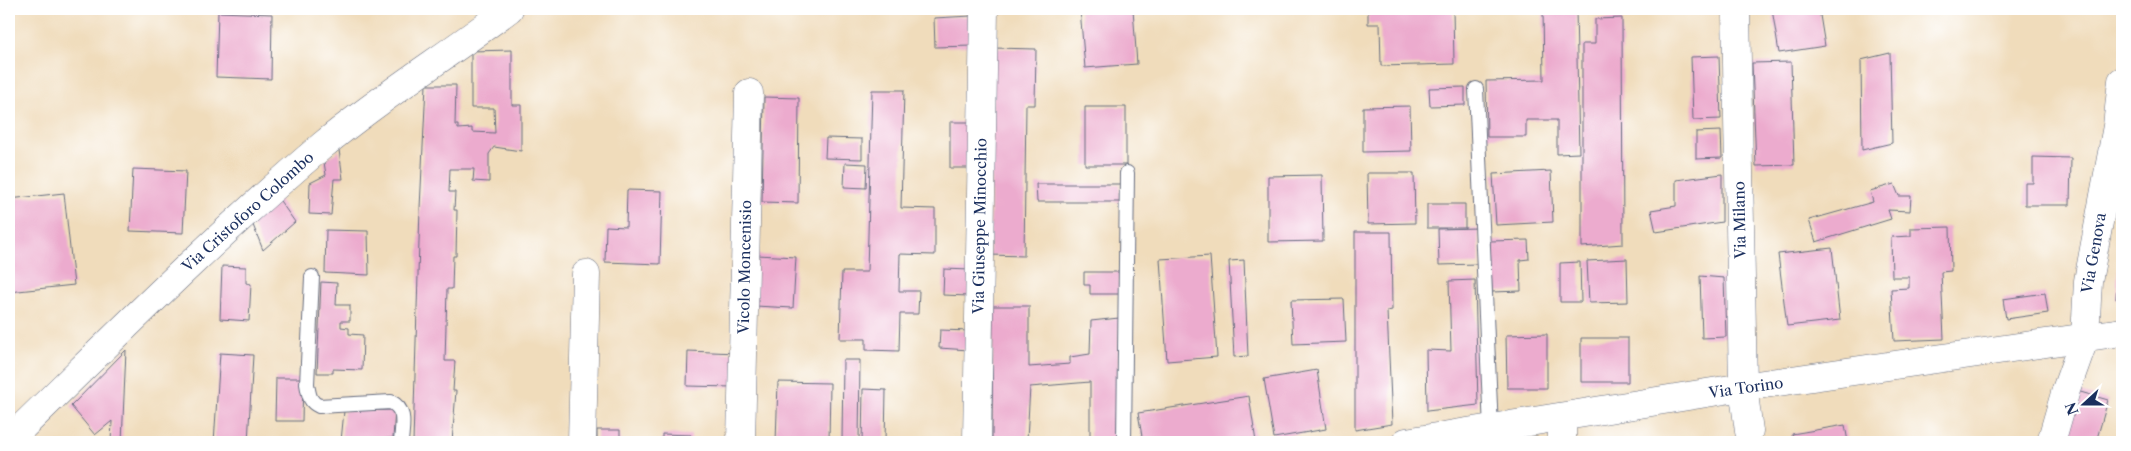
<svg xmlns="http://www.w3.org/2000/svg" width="2131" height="451" font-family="'Libre Caslon Text',serif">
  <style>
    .building { fill: #ecabce }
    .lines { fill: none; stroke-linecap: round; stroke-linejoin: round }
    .service-casing { stroke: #666c7f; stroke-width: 16 }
    .minor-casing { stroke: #666c7f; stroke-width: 29 }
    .tertiary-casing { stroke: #666c7f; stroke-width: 29 }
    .service { stroke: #fff; stroke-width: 14 }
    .minor { stroke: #fff; stroke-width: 28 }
    .tertiary { stroke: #fff; stroke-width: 28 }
    .labels { text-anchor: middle; stroke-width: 4; stroke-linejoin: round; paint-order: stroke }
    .street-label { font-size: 15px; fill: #1b2f5e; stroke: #fff }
  </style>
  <rect width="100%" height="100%" fill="#fff"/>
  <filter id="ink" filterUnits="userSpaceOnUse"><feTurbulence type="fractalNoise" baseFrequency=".02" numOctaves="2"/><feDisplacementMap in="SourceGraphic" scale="10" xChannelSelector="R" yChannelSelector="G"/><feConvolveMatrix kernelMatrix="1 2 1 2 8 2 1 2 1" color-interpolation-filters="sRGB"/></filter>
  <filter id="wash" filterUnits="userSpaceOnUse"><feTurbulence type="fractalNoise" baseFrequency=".0096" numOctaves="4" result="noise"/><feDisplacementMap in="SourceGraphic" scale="20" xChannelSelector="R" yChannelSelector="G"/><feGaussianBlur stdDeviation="1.12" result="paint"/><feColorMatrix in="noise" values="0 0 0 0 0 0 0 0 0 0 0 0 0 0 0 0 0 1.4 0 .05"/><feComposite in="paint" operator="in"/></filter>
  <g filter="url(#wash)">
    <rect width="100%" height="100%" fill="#f0dcbb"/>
    <g id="blocks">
      <path class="building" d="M1080,9H1133L1137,64L1085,68Z
        M1368,9H1453L1454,64L1381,66L1380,24H1368Z
        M1543,9H1576L1579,153L1557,154V120H1526V137H1487L1486,81L1544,80Z
        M1772,9H1819L1825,46L1779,53Z
        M218,12L272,14L271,79L216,77Z
        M971,16L972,46L935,47L934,18Z
        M1622,18L1623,244L1582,247V44H1595V19Z
        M993,48L1036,49L1035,105H1026L1024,256L990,255Z
        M512,50V105H521V151L494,147L489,154V182L473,181L474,169H450L449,192H455L454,210H457L456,256H453L452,289H447L445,361H455L453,391H456L452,442H413L420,208L426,85H456L455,125H458V129L472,128V132L495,133L494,108H471V51Z
        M1890,53L1892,143L1862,150L1861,60Z
        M1719,56L1721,119L1693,120L1691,57Z
        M1791,62L1794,165L1756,166L1752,63Z
        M1465,87V105L1430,106L1429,88Z
        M872,90H904L901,208L935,209V255L900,254L899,291H919L918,314H900L899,351L866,350V339H840L842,272H867Z
        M764,97L799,98L798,203L762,202Z
        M1410,106L1411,151L1363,152V107Z
        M1085,107H1126V165H1085Z
        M950,122H971V168H950Z
        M1721,131L1722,158L1696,159V132Z
        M826,138L862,139V159L825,158Z
        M339,150L343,179H334L331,215L309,214L310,183L326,175L324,162Z
        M2033,157L2071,158L2070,205H2025V183H2033Z
        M845,163L867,164L866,188L844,187Z
        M133,169L186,171L183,233L130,231Z
        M1551,171L1553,222L1496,225L1493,174Z
        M1367,173H1414L1415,223L1368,224Z
        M1722,174V222L1656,232L1651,210L1676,206V180Z
        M1322,175L1323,241L1268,242V176Z
        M1036,184H1120V202H1037Z
        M1894,184L1899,196H1911L1910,211L1888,210L1891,219L1816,242L1809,220L1873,202L1870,191Z
        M627,190L662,191L660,264L605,262L606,226L626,227Z
        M64,193L74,285L9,292V199Z
        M2121,194H2122V219L2117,218Z
        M278,198L295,222L263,250L251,220Z
        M1427,204H1465V228H1427Z
        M1950,227L1951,271L1941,272L1944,339L1894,341L1891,289L1909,288V277H1892L1891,237L1911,236V228Z
        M1478,228L1479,264L1439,265L1438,229Z
        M326,230L368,231L369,275L325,273Z
        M1355,232H1391L1392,310L1387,311L1392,424L1355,430Z
        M1528,240L1529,259L1520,260L1521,291L1492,292L1490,241Z
        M1832,248L1840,320L1787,326L1778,254Z
        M2119,253L2122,254V300L2116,299Z
        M757,255L796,257L793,308L755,306Z
        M1210,256L1217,357L1167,361L1160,259Z
        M1627,259L1628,302L1589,303L1587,261Z
        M1244,260L1248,356L1234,357L1229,261Z
        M1580,262L1581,302H1560V263Z
        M222,266L246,267V283L251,284L249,321L220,319Z
        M944,269L970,270L969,296L943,295Z
        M1084,272H1119V294H1090V285H1084Z
        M1700,276L1724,278L1726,337L1702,338Z
        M1475,280L1478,405L1427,411L1426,350L1451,351L1449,281Z
        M321,282L337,283L336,305H350V321H341V327L349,328V334L363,335L362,370L333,369V373H317Z
        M2045,293L2048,313L2006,319L2003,299Z
        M1344,299L1346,342L1293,344L1291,300Z
        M993,306H1029V367L1070,364V357L1090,354L1091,321L1119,318L1117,439L1090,440V382L1030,387L1027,439L992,440Z
        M940,330L970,331L969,350L939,348Z
        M1547,334V388H1507L1506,335Z
        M1581,338H1628V382H1581Z
        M126,350L122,442H111L112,421L95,435L71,406Z
        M688,351L736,353L734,387L687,386Z
        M220,353L253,355L248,442H214Z
        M843,360H860L859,442L842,441Z
        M1317,370L1326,429L1274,438L1264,379Z
        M276,378H303L302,421H275Z
        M778,382L830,383L829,442H776Z
        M863,389L886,390L885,442H862Z
        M2077,391L2108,400L2096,442H2062Z
        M1249,396L1256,442H1143L1138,413Z
        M395,410L393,438L341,441L344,411Z
        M1845,425L1848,442H1793L1792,434Z
        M597,430H620V442H597Z
        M662,434L691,435V442H662Z"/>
    </g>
  </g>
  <g filter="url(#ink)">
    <use href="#blocks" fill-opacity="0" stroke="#666c7f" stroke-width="1"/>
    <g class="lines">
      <g class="service-casing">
        <path id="service" d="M1476,89L1491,429
          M312,277L307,384C309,394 309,402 319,406L391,402C407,410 402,426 401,442
          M1124,442L1127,173"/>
      </g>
      <g class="minor-casing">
        <path id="minor" d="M1736,9L1743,387L1749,431
          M9,440C112,340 213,238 323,145C382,96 448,55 509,9
          M582,442L586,274
          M741,442L749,93
          M977,442L984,9
          M1562,442V417
          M2051,442L2066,390L2085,337L2088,281L2117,126L2122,81"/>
      </g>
      <g class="tertiary-casing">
        <path id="tertiary" d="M1406,442L1743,387L2122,332"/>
      </g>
      <use href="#service" class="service"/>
      <use href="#minor" class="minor"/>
      <use href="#tertiary" class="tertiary"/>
    </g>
  </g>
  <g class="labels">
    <g class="street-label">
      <text transform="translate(248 212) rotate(-42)" y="5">Via Cristoforo Colombo</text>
      <text transform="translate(1740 220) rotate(-91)" y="5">Via Milano</text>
      <text transform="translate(980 226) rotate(-89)" y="5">Via Giuseppe Minocchio</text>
      <text transform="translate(2094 253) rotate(-80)" y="5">Via Genova</text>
      <text transform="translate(745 267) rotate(-89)" y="5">Vicolo Moncenisio</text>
      <text transform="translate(1746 388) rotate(-8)" y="5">Via Torino</text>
    </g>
  </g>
  <rect width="2131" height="451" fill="none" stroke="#fff" stroke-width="30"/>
  <g transform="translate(2084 404) rotate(249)" stroke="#ffffff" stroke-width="4" paint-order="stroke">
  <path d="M0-4L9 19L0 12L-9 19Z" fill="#1b2f5e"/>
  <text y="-8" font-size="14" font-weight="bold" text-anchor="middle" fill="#1b2f5e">N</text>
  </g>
</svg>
